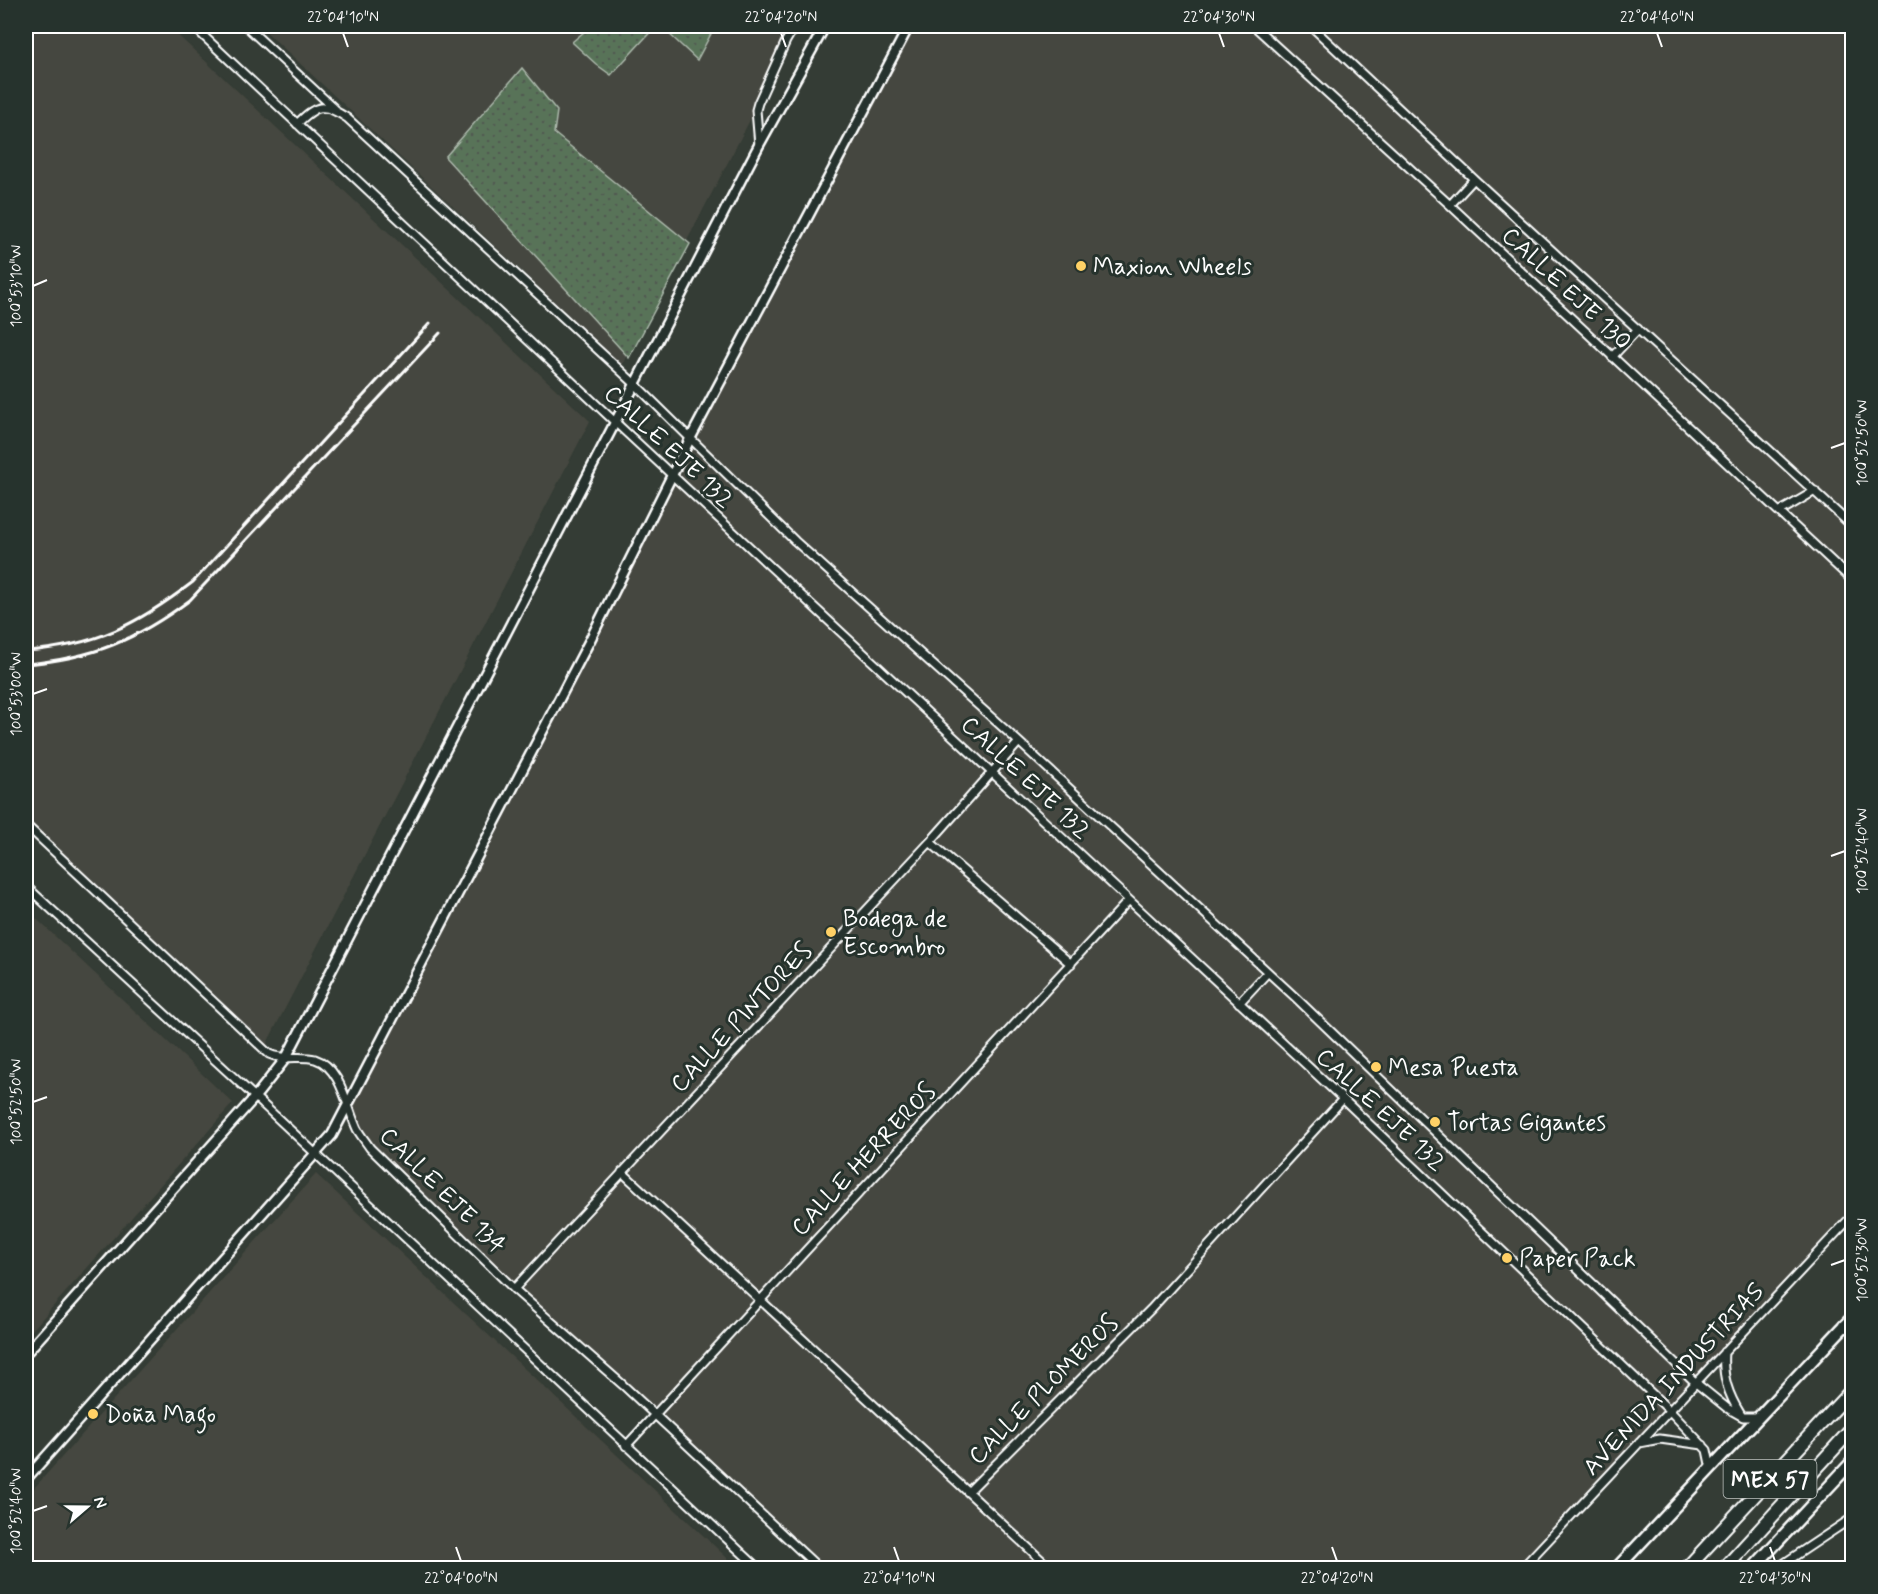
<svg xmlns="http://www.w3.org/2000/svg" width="1878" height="1594" font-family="Mynerve,sans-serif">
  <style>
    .built { fill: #45473f }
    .grass { fill: url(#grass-dots); stroke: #acb9ac; stroke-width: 1.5 }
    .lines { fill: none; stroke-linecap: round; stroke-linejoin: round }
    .minor-casing { stroke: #fff; stroke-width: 11 }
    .tertiary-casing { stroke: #fff; stroke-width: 13 }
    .secondary-casing { stroke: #fff; stroke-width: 15 }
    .trunk-casing { stroke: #fff; stroke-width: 16 }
    .minor { stroke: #26332d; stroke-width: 7 }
    .tertiary { stroke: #26332d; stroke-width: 8 }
    .secondary { stroke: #26332d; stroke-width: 10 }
    .trunk { stroke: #26332d; stroke-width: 12 }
    .rail { stroke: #fff; stroke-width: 3 }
    .ticks { fill: none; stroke: #fff; stroke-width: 2 }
    .poi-dot { fill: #ffd166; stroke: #26332d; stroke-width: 2 }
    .labels { text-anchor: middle; stroke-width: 6; stroke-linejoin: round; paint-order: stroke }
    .shield { fill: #26332d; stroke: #bec2c0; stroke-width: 1.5 }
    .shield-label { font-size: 22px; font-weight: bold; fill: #fff }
    .poi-label { font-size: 24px; fill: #fff; stroke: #26332d; text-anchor: start }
    .street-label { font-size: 24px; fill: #fff; stroke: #26332d }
    .neatline { fill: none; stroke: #fff; stroke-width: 2 }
    .ticks-label { font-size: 15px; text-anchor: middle; fill: #fff }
  </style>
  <defs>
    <pattern id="grass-dots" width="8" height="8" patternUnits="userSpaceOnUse" patternTransform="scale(1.5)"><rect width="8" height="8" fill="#597359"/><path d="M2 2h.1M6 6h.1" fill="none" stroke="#515a51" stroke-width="1.8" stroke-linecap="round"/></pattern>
  </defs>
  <rect width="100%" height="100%" fill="#343c35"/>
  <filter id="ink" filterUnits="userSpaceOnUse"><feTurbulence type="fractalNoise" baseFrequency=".0167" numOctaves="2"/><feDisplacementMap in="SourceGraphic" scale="12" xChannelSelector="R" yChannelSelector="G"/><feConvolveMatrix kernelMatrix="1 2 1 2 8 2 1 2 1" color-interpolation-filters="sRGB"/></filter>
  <g filter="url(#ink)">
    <path class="built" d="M26,26H168L590,421L265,1047L26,822Z
      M260,26H799L622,365Z
      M908,26H1852V1207L1710,1364L1515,1568H819L370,1148L349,1105Z
      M26,909L233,1103L26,1337Z
      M316,1174L738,1568H26V1497Z"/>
    <path class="grass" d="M591,26H656L611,75L597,65L572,42Z
      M670,26H702L712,32L697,60L666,31Z
      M522,68L557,111L554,133L690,244L629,358L445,157Z"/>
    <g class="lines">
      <g class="minor-casing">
        <path id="minor" d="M193,26L615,422L1343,1099L1670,1411L1707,1450L1711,1469
          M246,26L335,109
          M1254,26L1450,205L1852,580
          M1311,26L1474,179L1852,526
          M297,124C316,105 323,102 347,118L635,384L795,541L1019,742L1295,997L1696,1383L1727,1408L1743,1417H1759
          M759,145L756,110L758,103L786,41L795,26
          M1450,205L1474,179
          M1612,357L1638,329
          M1779,512L1815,491
          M26,825L269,1054C284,1061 300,1055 315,1059C341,1067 347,1108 357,1129C361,1136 366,1142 370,1148L514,1289L623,1385L819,1568
          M930,842L1071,964
          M26,886L255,1097L758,1568
          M1239,1003L1268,972
          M622,1172L1050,1568
          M514,1289L930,842L1019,742
          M1724,1352C1722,1377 1728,1394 1741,1415
          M1639,1443L1660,1439L1703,1445
          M626,1446L1129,900
          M968,1492L1151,1309L1343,1099
          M1522,1568L1852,1216
          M1777,1568L1852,1518"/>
      </g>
      <g class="tertiary-casing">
        <path id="tertiary" d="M26,1353L255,1097L286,1058L635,384L759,145L825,26
          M26,1479L332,1135L590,640L690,439L909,26"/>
      </g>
      <g class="secondary-casing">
        <path id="secondary" d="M1617,1568L1850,1320
          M1753,1568L1852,1462"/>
      </g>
      <g class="trunk-casing">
        <path id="trunk" d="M1845,1326L1852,1320
          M1687,1568L1852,1390
          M1725,1568L1852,1429"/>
      </g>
      <use href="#minor" class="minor"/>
      <use href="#tertiary" class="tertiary"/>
      <use href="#secondary" class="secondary"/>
      <use href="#trunk" class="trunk"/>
      <path class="rail" d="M26,651C96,646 138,624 193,582L430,323
        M26,664C94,658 136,640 190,600L440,333"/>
    </g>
  </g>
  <path class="ticks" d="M343,33L348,47M781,33L786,47M1219,33L1224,47M1657,33L1662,47M33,286L47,280M1831,448L1845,443M33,694L47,689M1831,856L1845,851M33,1102L47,1097M1831,1265L1845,1260M33,1511L47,1506M456,1547L461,1561M894,1547L899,1561M1332,1547L1337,1561M1770,1547L1775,1561"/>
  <g class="poi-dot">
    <circle cx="1081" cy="266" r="6"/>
    <circle cx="831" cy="932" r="6"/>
    <circle cx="1376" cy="1067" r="6"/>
    <circle cx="1435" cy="1122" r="6"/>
    <circle cx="1507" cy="1258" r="6"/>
    <circle cx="93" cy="1414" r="6"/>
  </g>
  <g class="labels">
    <rect class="shield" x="1723.5" y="1460" width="93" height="38" rx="4.5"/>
    <g class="shield-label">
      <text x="1770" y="1487">MEX 57</text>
    </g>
    <g class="poi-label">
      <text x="1093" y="274">Maxion Wheels</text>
      <text x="843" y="926">Bodega de<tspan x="843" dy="28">Escombro</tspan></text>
      <text x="1388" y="1075">Mesa Puesta</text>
      <text x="1447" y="1130">Tortas Gigantes</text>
      <text x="1519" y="1266">Paper Pack</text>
      <text x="105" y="1422">Doña Mago</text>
    </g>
    <g class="street-label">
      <text transform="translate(1567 288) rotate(43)" y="8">CALLE EJE 130</text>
      <text transform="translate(669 446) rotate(43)" y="8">CALLE EJE 132</text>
      <text transform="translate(1026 777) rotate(43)" y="8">CALLE EJE 132</text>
      <text transform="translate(741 1017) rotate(-47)" y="8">CALLE PINTORES</text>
      <text transform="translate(1381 1109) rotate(43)" y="8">CALLE EJE 132</text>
      <text transform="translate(863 1159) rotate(-47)" y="8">CALLE HERREROS</text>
      <text transform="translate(443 1190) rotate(45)" y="8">CALLE EJE 134</text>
      <text transform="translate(1673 1379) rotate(-47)" y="8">AVENIDA INDUSTRIAS</text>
      <text transform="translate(1043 1389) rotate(-45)" y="8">CALLE PLOMEROS</text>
    </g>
  </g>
  <rect width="1878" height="1594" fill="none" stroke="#26332d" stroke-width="66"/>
  <g transform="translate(87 1507) rotate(70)" stroke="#26332d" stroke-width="4.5" paint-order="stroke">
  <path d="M0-4.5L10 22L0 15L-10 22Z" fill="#ffffff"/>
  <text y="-9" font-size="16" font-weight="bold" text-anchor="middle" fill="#ffffff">N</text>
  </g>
  <rect x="33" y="33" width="1812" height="1528" class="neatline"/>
  <g class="ticks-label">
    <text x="343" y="22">22°04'10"N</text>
    <text x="781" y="22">22°04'20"N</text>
    <text x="1219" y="22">22°04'30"N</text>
    <text x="1657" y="22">22°04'40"N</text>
    <text transform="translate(16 286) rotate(-90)" y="5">100°53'10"W</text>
    <text transform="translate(1862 443) rotate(-90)" y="5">100°52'50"W</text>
    <text transform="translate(16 694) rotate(-90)" y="5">100°53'00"W</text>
    <text transform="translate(1862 851) rotate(-90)" y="5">100°52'40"W</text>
    <text transform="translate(16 1102) rotate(-90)" y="5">100°52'50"W</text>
    <text transform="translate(1862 1260) rotate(-90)" y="5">100°52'30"W</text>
    <text transform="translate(16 1511) rotate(-90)" y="5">100°52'40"W</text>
    <text x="461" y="1583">22°04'00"N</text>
    <text x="899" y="1583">22°04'10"N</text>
    <text x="1337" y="1583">22°04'20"N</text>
    <text x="1775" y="1583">22°04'30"N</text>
  </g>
</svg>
